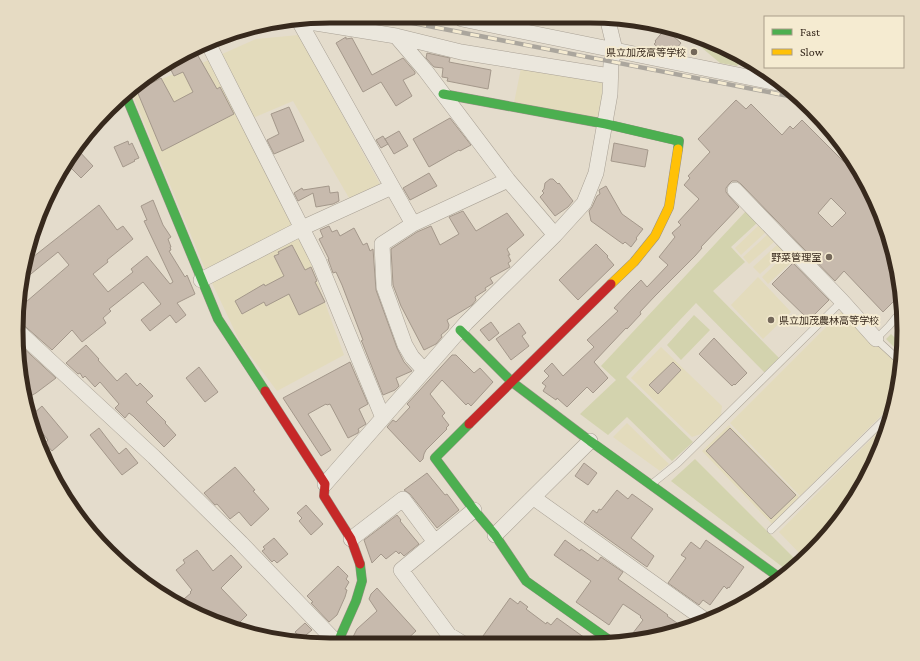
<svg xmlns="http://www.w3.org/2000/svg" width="920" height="661" font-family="'Crimson Pro','Noto Sans JP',serif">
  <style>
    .farmland { fill: #e3dbbc }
    .green { fill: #d3d3ae }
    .building { fill: #c7baad; stroke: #a4988b; fill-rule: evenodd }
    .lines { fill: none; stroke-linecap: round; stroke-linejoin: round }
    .lane-casing { stroke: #a9a195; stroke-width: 8 }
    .street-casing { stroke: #a9a195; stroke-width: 16 }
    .fast-casing { stroke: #989085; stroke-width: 10 }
    .slow-casing { stroke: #989085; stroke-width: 10 }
    .jam-casing { stroke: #989085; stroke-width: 10 }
    .lane { stroke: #ebe7dd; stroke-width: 7 }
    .street { stroke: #ebe7dd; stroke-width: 15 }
    .fast { stroke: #4caf50; stroke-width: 9 }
    .slow { stroke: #ffc107; stroke-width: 9 }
    .jam { stroke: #c62828; stroke-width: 9 }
    .rail-casing { stroke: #aba69d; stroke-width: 4.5 }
    .rail { stroke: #f5ebd1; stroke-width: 3; stroke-dasharray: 9; stroke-linecap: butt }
    .poi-dot { fill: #74685a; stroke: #f5ebd1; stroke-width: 1.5 }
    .labels { text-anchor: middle; stroke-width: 4; stroke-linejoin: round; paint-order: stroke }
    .poi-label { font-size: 10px; fill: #37291d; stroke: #f5ebd1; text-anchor: end }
    .rim { fill: none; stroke: #37291d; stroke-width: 5 }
  </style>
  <rect width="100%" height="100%" fill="#e4dccc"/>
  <path class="farmland" d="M299,35L380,184L349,198L293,101L243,122L308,256L344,355L277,391L240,342L203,264L131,91L202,63L256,39Z
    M521,68L606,83L599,121L514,103Z
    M760,224L767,231L741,255L735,248Z
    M768,234L775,241L749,264L743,257Z
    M778,244L785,251L760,274L753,267Z
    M787,253L794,260L768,284L762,277Z
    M758,277L791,312L763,339L731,305Z
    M843,310L901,368L895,402L800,496L730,423Z
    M661,347L722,406L721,415L701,434L692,437L631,378Z
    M890,420L871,470L839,522L805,559L779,532Z
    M627,423L669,464L660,471L613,437Z
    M729,425L799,497L772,524L702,451Z"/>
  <path class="green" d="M689,37L745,57L737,66L720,63Z
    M812,120L826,123L846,152Z
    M746,211L758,222L731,247L745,262L713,291L780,359L765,373L696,303L626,377L693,442L672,461L627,417L608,435L580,414L616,380L601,366Z
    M694,315L710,330L681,360L667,345Z
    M891,334L903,345V356L886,339Z
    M695,459L800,564L789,572L671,481Z"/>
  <path class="building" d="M665,29L681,43L673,53L661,50L654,44L656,42L655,41Z
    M346,37V39L352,38L372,75L403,58L415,72V74L403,80L412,96L396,106L381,82L363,92L336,43Z
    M427,53L450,58L449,62L491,70L488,89L447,81L448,78L442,77L443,68L434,67L426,58Z
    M197,54L217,89L220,87L234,114L162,151L137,91L161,78L174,102L193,92L183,72L174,76L170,68Z
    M736,100L746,109L751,104L782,135L790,126L793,129L802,120L867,185L887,230L895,261L888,268L899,280L901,294L883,312L844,271L835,281L741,184L737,181H732L729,184L726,188V192L729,196L739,207L701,247L702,248L695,256L655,296L640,312L641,314L627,329L626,328L594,362L608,378L593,393L587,387L567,407L557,398L556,400L543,391L546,386L542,383L549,376L544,371L552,363L563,376L594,347L587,340L618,311L614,308L630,291L641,280L647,287L668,265L659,257L675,237L672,233L681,225L678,222L699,199L684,185L690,178L688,176L710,152L698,139ZM831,198L846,213L832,227L818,213Z
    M289,107L304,141L274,154L267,140L279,134L271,114Z
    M450,118L471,145L460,151L459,150L429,167L413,139Z
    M399,131L408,146L394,154L385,139Z
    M383,136L388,144L381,148L376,140Z
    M128,141L129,145L132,143L139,158L134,160L135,161L123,167L114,147Z
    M614,143L648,150L645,167L611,161Z
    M77,149L93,166L81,178L67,164Z
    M429,173L437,186L410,200L403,188Z
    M550,179H553L558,184L559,183L573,201L568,207L555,216L540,197L544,193L542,191L544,189L545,183Z
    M329,186L330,193L338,192L339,201L333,204L316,207L313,193L298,201L294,193L302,188L303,190Z
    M606,186L622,214L643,229L636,238L637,239L631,247L625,242L623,244L591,221L589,211L592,207L597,196L600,194L599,190Z
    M153,200L163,225L171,237L168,239L171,247H170L171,250L169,251L185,277L187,275L195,294L177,303L186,315L176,323L170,315L150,331L141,320L161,304L143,282L109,309L111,311L103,318L106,323L82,342L72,330L52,350L19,321V308L69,265L58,252L21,282L29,257H33L99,205L117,230L123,226L133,239L107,260L108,262L93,274L108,292L133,272L131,269L147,256L170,284L173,282L144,221L147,220L141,206Z
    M463,211L476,231L507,213L524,235L507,249L510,255H508L511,261L508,263L510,267L490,278L493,283L485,288L486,290L475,297L476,300L472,305L447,320L449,325L448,329L441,335L442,337L436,344L424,350L401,306L393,285L391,249L417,232L431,226L440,245L459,234L449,217Z
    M329,226L332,232L337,230L340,236L354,228L363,245L367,243L370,251L373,249L376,290L397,348L404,362L412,371L396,378L399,386L395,390L383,395L362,342L361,341L363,340L342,285L336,272L333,273L328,259H329L319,239L323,237L320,230Z
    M596,244L608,256L607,257L614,265L578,300L559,280Z
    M292,245L305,270L311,267L317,281L315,282L325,302L299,315L289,294L266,306L264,302L242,314L235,301L264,284L265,286L284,276L274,256L279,254L278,252Z
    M793,263L829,300L809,320L772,284Z
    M491,322L499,333L489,341L480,330Z
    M519,323L526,333L522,336L529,346L511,360L496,339Z
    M714,338L747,373L735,385L734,384L732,386L699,354Z
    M19,344L56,378L36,393L27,398L19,372Z
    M86,345L99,359L98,360L117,381L126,373L137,386L140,383L153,396L146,402L166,422L165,423L176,435L164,447L133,416L129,413L125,418L115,408L119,404L100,382L95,387L85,376L83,378L80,373L78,374L66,363Z
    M452,355H456L474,373L480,368L493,382L471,406L468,403L466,405L442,380L430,394L445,413L442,416L449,425L446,428L447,429L426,450L424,454L423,459L420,462L387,427L393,420L396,422L410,407L407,404Z
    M350,362L368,404L359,409L366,424L358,429L359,431L358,433L348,438L330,404L327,405L326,404L308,414L331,450L321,456L283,398Z
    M673,362L681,370L658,394L649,385Z
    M199,367L218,392L205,402L186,378Z
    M42,406L68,437L52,451L45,443L48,440L35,424L32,415Z
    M99,428L119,454L126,448L138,463L122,475L90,435Z
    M730,428L796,495L771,519L706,451Z
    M584,463L597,473L588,485L575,476Z
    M235,467L255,490L253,491L269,509L251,526L239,512L230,519L217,504L215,505L204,493Z
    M427,473L445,495L447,494L459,510L437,528L410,494L404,490Z
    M617,490L628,499L632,494L653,509L631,538L654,556L647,567L584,522L593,510L597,513L599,509L601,510Z
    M306,505L323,524L311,535L299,521L302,518L297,513Z
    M397,515L401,520L400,521L419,544L404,556L400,552L399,554L396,551L386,559L381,554L372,563L364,540Z
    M274,538L288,554L277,563L274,560L272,562L262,551L265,549L263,547Z
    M565,540L580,551L581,549L598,561L601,557L623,572L618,579L668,615L667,616L677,623L673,629L631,642H626L643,620L640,617L641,616L623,604L609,625L576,602L591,581L554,555Z
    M706,540L744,567L729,588L728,587L727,589L724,586L710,605L703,600L699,605L668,583L686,558L681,555L691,542L700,549Z
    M197,550L213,571L231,555L242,567L221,588L247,615L234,628L191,612L178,604L191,593L190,592L192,590L176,570L185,563L183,560Z
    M338,566L348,576L346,579L349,582L345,589L347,590L345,597L337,615L329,622L311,603L313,602L307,596Z
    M377,588L416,631L402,644H356L352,639L357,629L377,611L369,599L371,594Z
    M510,598L518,604L520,601L528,607L526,609L546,624L547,622L551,625L557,618L592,643H494L483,636Z
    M305,623L312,630L301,639L295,632Z"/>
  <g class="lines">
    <g class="lane-casing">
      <path id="lane" d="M752,78L760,69
        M901,362L876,339L889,326L902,310
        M653,483L678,463L842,301
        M771,530L893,411"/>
    </g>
    <g class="street-casing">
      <path id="street" d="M462,19L777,83
        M297,20L396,36L425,70L508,180L555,235
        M299,21L413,224
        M242,30L253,26
        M396,36L461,52L610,76
        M209,45L319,262L383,418
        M735,190L842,301L876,339
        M201,280L302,228L392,187
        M19,332L154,457L241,543L337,643
        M424,370L412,357L405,345L384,287L382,244L413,224L508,180
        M325,484L466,323L555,235L584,203L596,173L610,94L611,62L615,50L608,21
        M534,498L705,620
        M495,535L590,441
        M351,539L403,499L435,542
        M462,643L449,635L401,570L474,510"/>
    </g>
    <g class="fast-casing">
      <path id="fast" d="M443,94L606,124L679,141L678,149
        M126,96L218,319L265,391
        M460,330L512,382L590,441L780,578
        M469,424L435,458L474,510L495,535L526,581L612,642
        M337,644L356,601L362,581L360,564"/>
    </g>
    <g class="slow-casing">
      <path id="slow" d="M611,284L634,262L655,236L669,207L678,149"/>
    </g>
    <g class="jam-casing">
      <path id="jam" d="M265,391L325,484L324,496L351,539L360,564
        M469,424L611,284"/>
    </g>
    <use href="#lane" class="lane"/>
    <use href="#street" class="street"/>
    <use href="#fast" class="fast"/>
    <use href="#slow" class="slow"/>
    <use href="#jam" class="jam"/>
    <g class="rail-casing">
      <path id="rail" d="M382,17L794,97"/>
    </g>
    <use href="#rail" class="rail"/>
  </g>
  <g class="poi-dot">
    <circle cx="694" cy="52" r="4"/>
    <circle cx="829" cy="257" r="4"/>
    <circle cx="771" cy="320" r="4"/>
  </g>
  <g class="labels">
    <g class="poi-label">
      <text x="686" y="56">県立加茂高等学校</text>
      <text x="821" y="261">野菜管理室</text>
      <text x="779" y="324" text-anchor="start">県立加茂農林高等学校</text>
    </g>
  </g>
  <path d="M0 0H920V661H0ZM330 23H590A307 307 0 0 1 897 330V331A307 307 0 0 1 590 638H330A307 307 0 0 1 23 331V330A307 307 0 0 1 330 23Z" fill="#e6dbc3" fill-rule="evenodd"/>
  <path class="rim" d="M330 23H590A307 307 0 0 1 897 330V331A307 307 0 0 1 590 638H330A307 307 0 0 1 23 331V330A307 307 0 0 1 330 23Z"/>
  <rect x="764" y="16" width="140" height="52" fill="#f5ebd1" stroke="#a99d89"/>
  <rect x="772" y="29" width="20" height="6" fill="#4caf50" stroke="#a99d89"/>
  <text x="800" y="36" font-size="12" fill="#37291d">Fast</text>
  <rect x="772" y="49" width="20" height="6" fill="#ffc107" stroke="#a99d89"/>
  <text x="800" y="56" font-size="12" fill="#37291d">Slow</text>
</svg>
